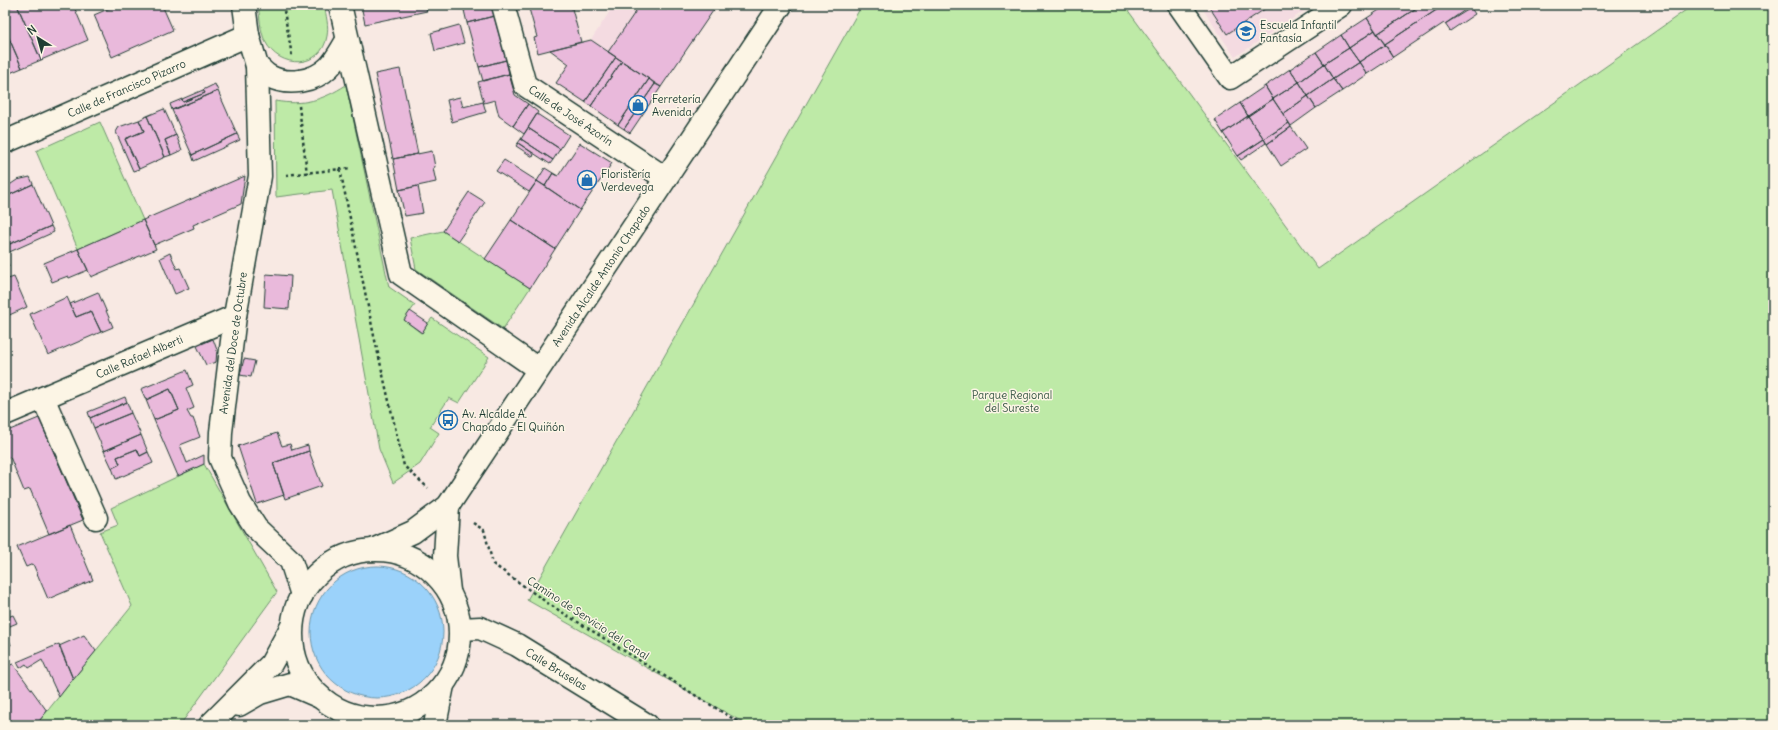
<svg xmlns="http://www.w3.org/2000/svg" width="1778" height="730" font-family="Delius,sans-serif">
  <style>
    .built { fill: #f4dbe1 }
    .green { fill: #beeaa7; stroke: #6e946e }
    .water { fill: #9bd2fa; stroke: #6996ab }
    .building { fill: #e9b9db; stroke: #1f3d34 }
    .lines { fill: none; stroke-linecap: round; stroke-linejoin: round }
    .street-casing { stroke: #1f3d34; stroke-width: 25 }
    .secondary-casing { stroke: #1f3d34; stroke-width: 25 }
    .path { stroke: #1f3d34; stroke-width: 2.5; stroke-dasharray: 3 3; stroke-linecap: butt }
    .street { stroke: #fcf5e5; stroke-width: 22 }
    .secondary { stroke: #fcf5e5; stroke-width: 22 }
    .labels { text-anchor: middle; stroke-width: 3; stroke-linejoin: round; paint-order: stroke }
    .poi-label { font-size: 11px; fill: #1f3d34; stroke: #fcf5e5; text-anchor: start }
    .street-label { font-size: 11px; fill: #1f3d34; stroke: #fcf5e5 }
    .park-label { font-size: 11px; fill: #375745; stroke: #fcf5e5 }
  </style>
  <rect width="100%" height="100%" fill="#f8e9e3"/>
  <filter id="ink" filterUnits="userSpaceOnUse"><feTurbulence type="fractalNoise" baseFrequency=".025" numOctaves="2"/><feDisplacementMap in="SourceGraphic" scale="8" xChannelSelector="R" yChannelSelector="G"/><feConvolveMatrix kernelMatrix="1 2 1 2 8 2 1 2 1" color-interpolation-filters="sRGB"/></filter>
  <g filter="url(#ink)">
    <path class="built" d="M614,5H717L661,87L591,40Z
      M1200,5H1313L1235,57Z"/>
    <path class="green" d="M258,5H324C326,15 329,26 327,36C322,69 279,70 265,41C260,31 260,17 258,5Z
      M862,5H1124L1318,269L1693,5H1773V725H748L527,600Z
      M346,85L389,287L415,305L404,320L421,333L432,318L489,357L459,403L449,398L430,427L439,433L420,464L393,483L379,449L332,190L276,197L275,101C303,106 323,100 346,85Z
      M100,122L143,220L78,249L36,151Z
      M443,231L530,288L503,329L416,269L410,238Z
      M204,464L277,592L180,725H36L132,606L100,532L118,525L111,508Z"/>
    <path class="water" d="M311 632a66 66 0 1 1 132 0a66 66 0 1 1-132 0Z"/>
    <path class="building" d="M17,5L41,60L22,68L5,29V10Z
      M17,5H84L75,9L88,40L41,60Z
      M117,5H162L173,30L112,57L94,15Z
      M361,5H425L427,11L365,24Z
      M463,5H484L464,10Z
      M484,5H491L494,16L467,23L464,10Z
      M528,5H571L581,42L538,53L534,38L537,37Z
      M640,5H717L661,87L608,52Z
      M1208,5H1271L1227,34Z
      M1387,5H1421L1377,34L1367,18Z
      M1421,5H1444L1385,44L1377,34Z
      M1444,5H1472L1445,24L1444,23L1393,57L1385,44Z
      M1471,8L1475,14L1450,31L1445,24Z
      M494,16L506,60L479,67L467,23Z
      M1367,18L1375,30L1349,48L1341,35Z
      M459,25L464,43L435,51L431,33Z
      M5,29L22,68L5,75Z
      M1375,30L1385,45L1359,62L1349,48Z
      M1341,35L1349,48L1324,64L1316,52Z
      M591,40L616,57L585,102L556,83L569,64L550,50Z
      M1385,45L1393,57L1367,74L1359,62Z
      M1349,48L1359,62L1333,79L1324,64Z
      M1316,52L1324,64L1299,82L1290,69Z
      M616,57L622,61L591,106L585,102Z
      M506,60L509,74L483,81L479,67Z
      M622,61L649,79L618,125L591,106Z
      M1359,62L1367,74L1342,91L1333,79Z
      M1324,64L1333,79L1308,96L1299,82Z
      M400,69L418,154L393,159L375,74Z
      M1290,69L1299,82L1273,99L1265,86Z
      M509,74L515,95L528,104L513,126L499,116L495,100L484,103L478,82Z
      M649,79L655,84L624,129L618,125Z
      M1333,79L1342,91L1316,108L1308,96Z
      M1299,82L1308,96L1283,114L1273,99Z
      M215,84L218,91L172,110L170,104L182,99L183,102L205,93L203,90Z
      M655,84L661,87L630,133L624,129Z
      M1265,86L1273,99L1248,116L1240,103Z
      M203,90L205,93L183,102L182,99Z
      M218,91L237,134L192,155L172,110Z
      M1308,96L1316,108L1291,126L1283,114Z
      M460,97L463,107L483,102L486,112L452,122L447,100Z
      M1273,99L1289,123L1264,139L1248,116Z
      M1240,103L1248,116L1223,133L1215,120Z
      M528,104L538,112L524,134L513,126Z
      M164,109L176,135L165,140L171,155L165,157L147,116Z
      M537,114L569,135L560,149L528,128Z
      M147,116L165,157L139,169L125,139L144,131L139,120Z
      M1248,116L1264,139L1238,156L1223,133Z
      M139,120L144,131L125,139L139,169L133,171L116,132L119,127Z
      M1289,123L1291,127L1267,144L1264,139Z
      M1291,127L1306,149L1281,166L1267,144Z
      M528,128L560,149L553,160L521,139Z
      M237,134L240,140L194,161L192,155Z
      M176,135L182,150L171,155L165,140Z
      M521,139L553,160L550,164L518,143Z
      M1264,139L1266,143L1241,160L1238,156Z
      M518,143L534,154L533,157L516,146Z
      M580,143L612,163L580,210L545,186L553,173L558,176Z
      M432,151L435,167L433,168L436,182L399,190L393,159Z
      M504,160L537,181L529,192L496,171Z
      M545,168L553,173L545,186L537,181Z
      M245,176L241,204L193,225L194,228L154,245L143,220Z
      M30,177L33,184L5,197V188L17,180Z
      M537,181L580,210L555,249L511,220Z
      M33,184L51,226L5,246V197Z
      M418,186L423,213L405,216L399,190Z
      M469,192L485,202L458,241L443,231Z
      M143,220L156,249L91,277L78,249Z
      M511,220L555,249L530,288L485,259Z
      M51,226L54,232L5,254V246Z
      M78,249L88,270L69,278L68,276L52,282L44,263Z
      M170,253L177,269L180,268L189,288L175,294L160,258Z
      M5,258L9,266L5,268Z
      M266,274L291,276L289,309L264,307Z
      M14,277L27,307L5,317V280Z
      M98,292L113,327L101,332L91,311L76,317L70,304Z
      M67,297L76,317L91,311L101,332L48,355L30,314Z
      M410,311L428,323L422,333L404,320Z
      M213,339L217,350L216,362L206,365L197,346Z
      M244,359L255,361L251,377L240,375Z
      M187,370L193,385L186,388L194,408L187,411L191,418H193L200,437L180,445L187,463L204,455V464L178,476L154,420L179,410L170,389L146,400L141,389Z
      M170,389L179,410L154,420L146,400Z
      M125,397L127,402L90,418L88,412Z
      M127,402L131,413L94,428L90,418Z
      M131,413L141,435L104,451L94,428Z
      M39,418L83,520L49,534L30,489L24,491L10,457L5,459V432Z
      M277,433L282,446L290,444L292,450L308,445L309,451L273,463L284,495L257,504L238,446Z
      M141,435L148,452L140,456L137,449L117,457L120,464L112,468L104,451Z
      M137,449L140,456L148,452L153,463L116,479L112,468L120,464L117,457Z
      M309,451L322,486L285,499L273,463Z
      M70,525L93,580L48,599L33,564L26,567L17,547Z
      M13,615L17,623L5,628V618Z
      M5,629L11,645L5,647Z
      M84,635L96,651L73,679L59,646Z
      M59,644L73,679L59,697L42,660L29,668L26,664L20,668L17,662Z
      M13,664L47,711L36,725H12L5,716V667Z"/>
    <g class="lines">
      <g class="street-casing">
        <g id="street">
          <path d="M244,5L248,35L257,66L260,176L235,316L221,432L220,458L240,503L256,528L291,561L302,595"/>
          <path d="M340,5L401,274L538,369"/>
          <path id="s1" d="M503,5L525,85L665,178"/>
          <path d="M1179,5L1230,78L1341,5"/>
          <path d="M257,66C261,69 265,74 269,76C287,86 314,82 329,67C336,60 341,50 346,42"/>
          <path id="s2" d="M5,142L248,35"/>
          <path d="M43,398L96,518"/>
          <path id="s3" d="M5,414L235,316"/>
          <path id="s4" d="M461,629L480,628L517,645L647,725"/>
          <path d="M239,705L260,693L290,684L320,697"/>
          <path d="M210,725L271,664L292,626"/>
        </g>
      </g>
      <g class="secondary-casing">
        <g id="secondary">
          <path d="M448,506L445,556L449,591"/>
          <path id="s5" d="M373,550L413,532L448,506L781,5"/>
          <circle cx="376" cy="634" r="84"/>
          <path d="M435,725L443,685"/>
        </g>
      </g>
      <path class="path" d="M283,5L292,56
        M299,106L307,174
        M340,169L374,336L404,466L428,488
        M286,175L351,168
        M473,523L484,530L493,564L549,604L743,725"/>
      <use href="#street" class="street"/>
      <use href="#secondary" class="secondary"/>
    </g>
  </g>
  <defs>
    <g id="school-ring" transform="scale(1)"><circle r="9.5" fill="#fcf5e5" stroke="#1f6fb2" stroke-width="1.5"/><path d="M0-5L7-2L0 1L-7-2ZM-4 1L0 2.5L4 1V4Q0 6-4 4Z" fill="#1f6fb2"/></g>
    <g id="shop-ring" transform="scale(1)"><circle r="9.5" fill="#fcf5e5" stroke="#1f6fb2" stroke-width="1.5"/><path d="M-5-2.5h2.3a2.7 3.5 0 0 1 5.4 0H5L5.5 6h-11ZM-1.5-2.5h3a1.5 2.3 0 0 0-3 0Z" fill="#1f6fb2"/></g>
    <g id="bus-ring" transform="scale(1)"><circle r="9.5" fill="#fcf5e5" stroke="#1f6fb2" stroke-width="1.5"/><path d="M-5-6H5V4H4V6H2V4H-2V6H-4V4H-5ZM-3.5-4V0h7V-4ZM-3.5 1.2v1.5H-2V1.2ZM2 1.2v1.5H3.5V1.2Z" fill="#1f6fb2"/></g>
  </defs>
  <g fill-rule="evenodd">
    <use href="#school-ring" x="1246" y="31"/>
    <use href="#shop-ring" x="638" y="105"/>
    <use href="#shop-ring" x="587" y="180"/>
    <use href="#bus-ring" x="448" y="420"/>
  </g>
  <g class="labels">
    <g class="poi-label">
      <text x="1260" y="29">Escuela Infantil<tspan x="1260" dy="13">Fantasía</tspan></text>
      <text x="652" y="103">Ferretería<tspan x="652" dy="13">Avenida</tspan></text>
      <text x="601" y="178">Floristería<tspan x="601" dy="13">Verdevega</tspan></text>
      <text x="462" y="418">Av. Alcalde A.<tspan x="462" dy="13">Chapado - El Quiñón</tspan></text>
    </g>
    <g class="street-label">
      <text dy="4" stroke="none"><textPath href="#s2" startOffset="133">Calle de Francisco Pizarro</textPath></text>
      <text dy="4" stroke="none"><textPath href="#s1" startOffset="138">Calle de José Azorín</textPath></text>
      <text dy="4" stroke="none"><textPath href="#s5" startOffset="364">Avenida Alcalde Antonio Chapado</textPath></text>
      <text transform="translate(233 343) rotate(-82)" y="4">Avenida del Doce de Octubre</text>
      <text dy="4" stroke="none"><textPath href="#s3" startOffset="146">Calle Rafael Alberti</textPath></text>
      <text transform="translate(588 618) rotate(33)" y="4">Camino de Servicio del Canal</text>
      <text dy="4" stroke="none"><textPath href="#s4" startOffset="106">Calle Bruselas</textPath></text>
    </g>
    <g class="park-label">
      <text x="1012" y="399">Parque Regional<tspan x="1012" dy="13">del Sureste</tspan></text>
    </g>
  </g>
  <rect width="1778" height="730" fill="none" stroke="#fcf5e5" stroke-width="20"/>
  <rect x="10" y="10" width="1758" height="710" fill="none" stroke="#1f3d34" stroke-width="1.5" filter="url(#ink)"/>
  <g transform="translate(38 38) rotate(323)" stroke="#fcf5e5" stroke-width="3" paint-order="stroke">
  <path d="M0-3L7 15L0 10L-7 15Z" fill="#1f3d34"/>
  <text y="-6" font-size="11" font-weight="bold" text-anchor="middle" fill="#1f3d34">N</text>
  </g>
</svg>
